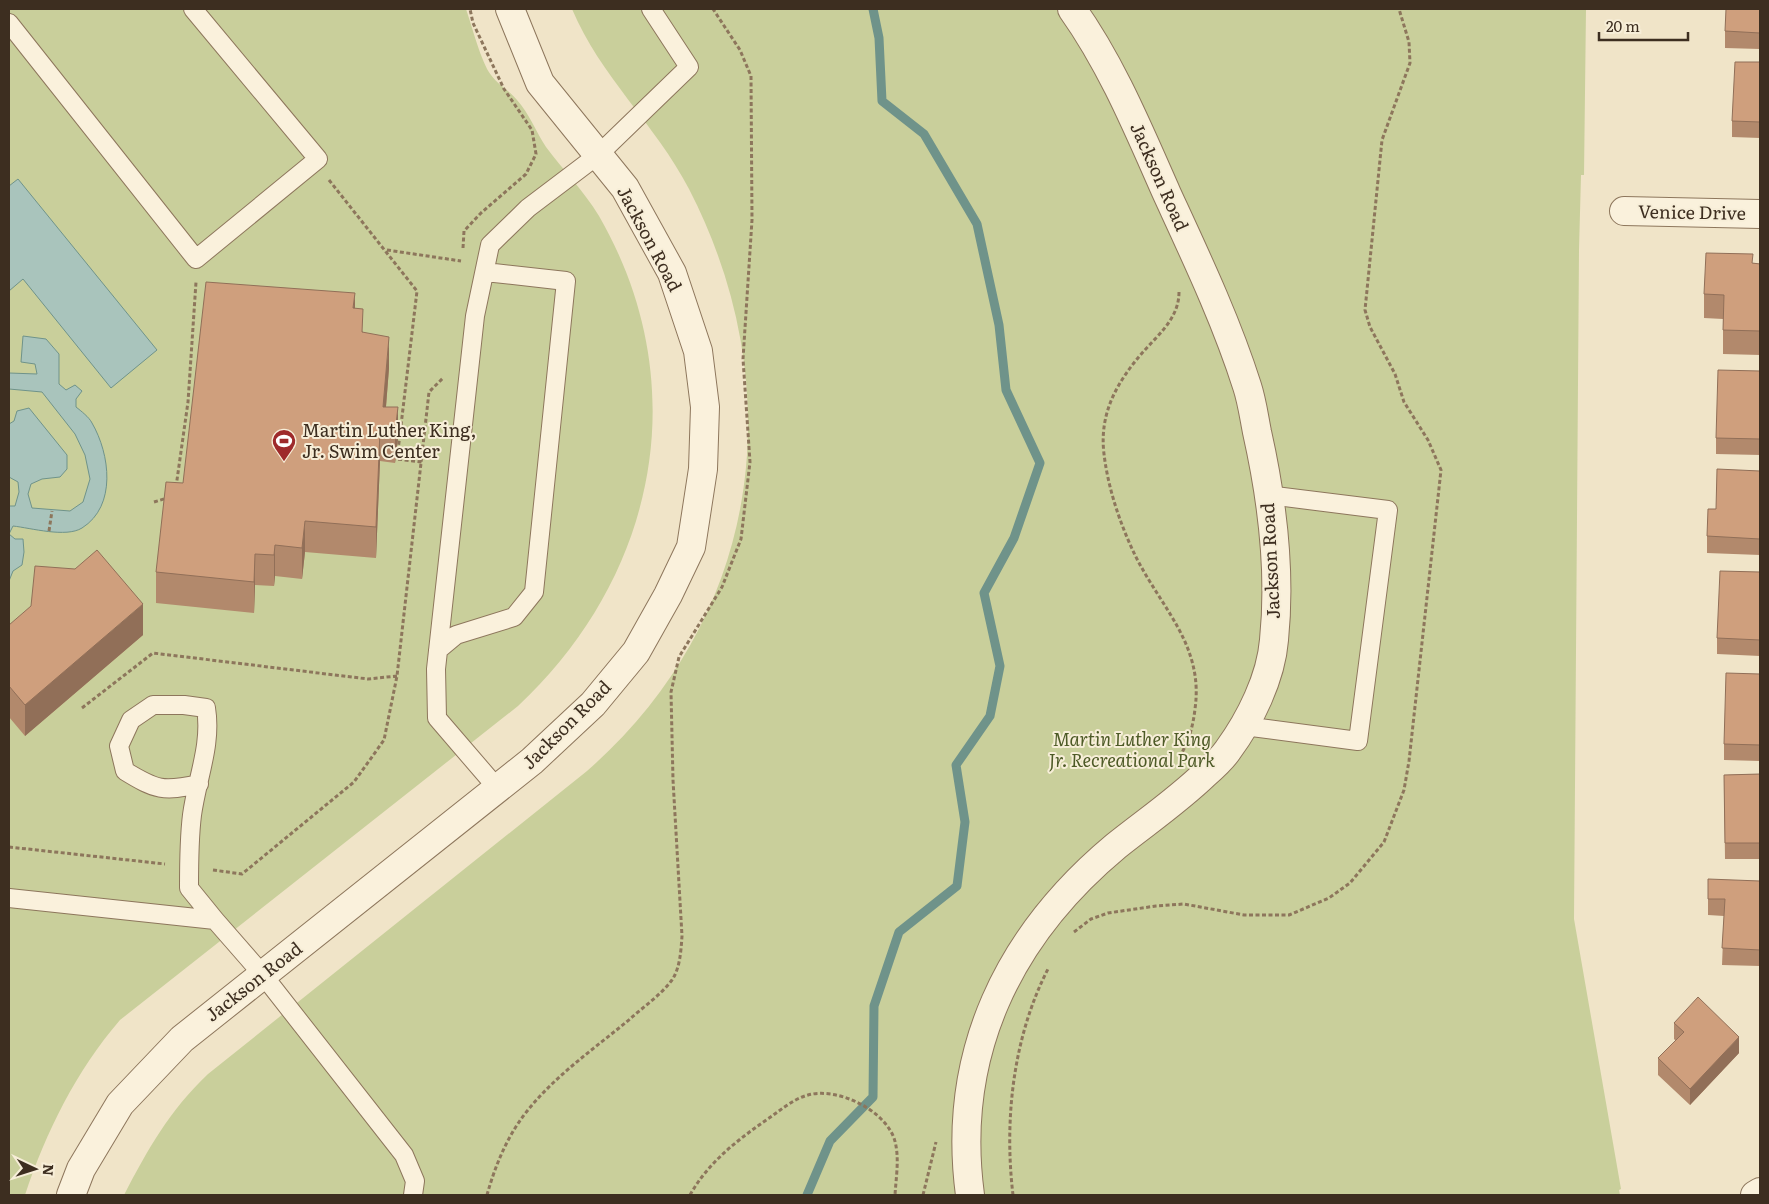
<svg xmlns="http://www.w3.org/2000/svg" width="1769" height="1204" font-family="Literata,serif">
  <style>
    .green { fill: #c9cf9b }
    .water { fill: #a9c4bc; stroke: #6f938a }
    .lines { fill: none; stroke-linecap: round; stroke-linejoin: round }
    .stream { stroke: #6f938a; stroke-width: 9 }
    .lane-casing { stroke: #8d765c; stroke-width: 20 }
    .street-casing { stroke: #8d765c; stroke-width: 30 }
    .path { stroke: #8d765c; stroke-width: 3; stroke-dasharray: 4 2.5; stroke-linecap: butt }
    .lane { stroke: #faf1dc; stroke-width: 18 }
    .street { stroke: #faf1dc; stroke-width: 28 }
    .wall { fill: #b2896c }
    .shaded-wall { fill: #916f58 }
    .building { fill: #cf9f7d; stroke: #916f58 }
    .labels { text-anchor: middle; stroke-width: 4; stroke-linejoin: round; paint-order: stroke }
    .street-label { font-size: 18px; fill: #3d2e20; stroke: #f7eed8 }
    .poi-label { font-size: 18px; fill: #3d2e20; stroke: #f7eed8; text-anchor: start }
    .park-label { font-size: 18px; font-style: italic; fill: #4d5a26; stroke: #f7eed8 }
  </style>
  <rect width="100%" height="100%" fill="#f0e4c8"/>
  <path class="green" d="M9,9H466C472,26 481,62 491,75C498,85 510,91 517,100C529,113 536,132 546,147C563,170 584,191 599,216C696,384 657,576 518,706L120,1020C76,1071 46,1132 25,1195H9Z
    M572,9H1586L1584,175H1581L1579,250L1574,919L1621,1189L1619,1190L1620,1195H124C148,1149 169,1111 208,1074L587,771C760,620 793,391 689,189C656,125 600,76 572,9Z"/>
  <path class="water" d="M18,179L157,350L111,388L23,279L9,291V186Z
    M23,336L46,339L59,354V384L66,390L75,385L82,391L76,399V407C81,411 89,417 92,423C110,454 117,506 82,528C66,538 31,528 13,526L9,534L15,539H23L24,552L22,565L13,571L9,581V506H15L19,492L18,482L9,477V424L14,421L17,411L29,408L67,455V469L60,477L42,479L31,484L28,494L32,508L70,511L83,502L90,479L85,455L75,434L42,392L9,389V373L37,374L35,364L21,362Z"/>
  <g class="lines">
    <path class="stream" d="M807,1195L830,1141L873,1097L874,1006L899,932L957,886L965,822L956,765L990,716L1000,666L984,593L1014,538L1040,463L1006,390L999,325L977,224L924,134L882,101L879,38L873,9"/>
    <g class="lane-casing">
      <path id="lane" d="M9,23L196,259L318,159L193,9
        M438,650L456,635L514,617L534,592L566,281L485,272
        M1244,726L1358,741L1388,510L1268,495
        M199,784C163,792 156,790 125,771L119,746L131,720L153,705H184L206,708C212,745 197,778 192,815C189,839 189,864 189,888L215,920
        M498,789L437,718L436,669L475,316L490,245L528,208L598,155L689,67L651,9
        M9,898L215,920L263,975L404,1155L415,1181L413,1195"/>
    </g>
    <g class="street-casing">
      <path id="street" d="M1624,211L1760,214
        M71,1195L81,1169L120,1104L182,1039L532,761L593,704L636,652L668,595L691,547L703,469L705,407L698,351L672,273L625,188L540,83L510,9
        M970,1195C951,1054 1008,936 1116,846C1146,822 1177,801 1205,774C1213,767 1222,759 1228,750C1250,720 1271,678 1274,640C1281,572 1272,499 1257,432C1254,417 1252,401 1247,386C1226,320 1196,257 1167,194C1139,131 1112,65 1072,9
        M1755,1195L1760,1192"/>
    </g>
    <path class="path" d="M329,180L417,291L397,459L422,462
      M463,248L464,231L481,213L526,174L536,154L532,130L504,89L473,23L470,9
      M387,250L461,261
      M1179,292C1179,318 1159,334 1143,352C1117,382 1099,413 1104,454C1108,488 1120,524 1135,555C1161,608 1204,645 1195,709C1193,726 1189,741 1180,756
      M176,487L188,402L196,282
      M154,502L167,498
      M49,531L52,511
      M82,708L153,653L368,679L397,676
      M9,847L165,864
      M213,870L242,874L354,782L384,740L397,676L429,392L443,378
      M1074,932L1091,919L1108,913L1156,906L1184,904L1244,915H1289L1329,898L1350,883L1384,842L1404,790L1409,761L1441,470L1428,440L1404,402L1395,374L1370,327L1365,310L1382,140L1410,63L1409,42L1399,9
      M487,1195C495,1166 508,1134 528,1110C556,1075 595,1048 630,1019C643,1007 661,995 672,980C680,968 681,951 682,936L673,780L671,692L679,657L722,587L741,539L750,462L743,359L752,220L751,76L740,50L713,9
      M690,1195C709,1161 740,1138 772,1116C783,1108 794,1099 808,1095C837,1087 883,1109 894,1138C900,1156 896,1177 895,1195
      M923,1195L936,1142
      M1013,1195C1004,1120 1013,1037 1048,969"/>
    <use href="#lane" class="lane"/>
    <use href="#street" class="street"/>
  </g>
  <path class="wall" d="M1760,9V49L1725,48V31Z
    M1760,62V138L1732,137V121Z
    M1753,263L1760,264V355L1723,354V319L1704,318V294Z
    M355,309L363,333L389,368L386,407L398,439L395,463L380,461L376,558L305,552L302,579L275,576L274,586L255,585L254,613L156,603V572L183,483Z
    M1760,371V455L1716,454V438Z
    M1760,471V555L1707,553V536L1716,509Z
    M1760,572V656L1717,654V638Z
    M9,625L143,635L25,736L9,717Z
    M1760,674V761L1724,760V744Z
    M1760,774V859H1725L1724,775Z
    M1760,881V966L1722,965L1724,916L1708,915V899Z
    M1674,1023L1739,1053L1690,1105L1658,1075V1058L1676,1041L1674,1039Z"/>
  <path class="shaded-wall" d="M355,293V324L353,308Z
    M389,337V368L384,431L383,407Z
    M398,407V439L395,463V432Z
    M380,430V461L376,558V527Z
    M305,521V552L302,579V548Z
    M275,545V576L274,586V555Z
    M255,554V585L254,613V582Z
    M143,604V635L25,736V705Z
    M1739,1037V1053L1690,1105V1089Z"/>
  <path class="building" d="M1726,9H1760V33L1725,31Z
    M1735,62H1760V122L1732,121Z
    M1706,253L1753,254L1752,263L1760,264V331L1723,330L1724,295L1704,294Z
    M206,282L355,293L353,308L363,309L362,332L389,337L383,407H398L395,432L380,430L376,527L305,521L302,548L275,545L274,555L255,554L254,582L156,572L166,482L183,483Z
    M1718,370L1760,371V439L1716,438Z
    M1717,469L1760,471V539L1707,536L1708,509H1716Z
    M97,550L143,604L25,705L9,686V625L31,606L35,566L75,569Z
    M1720,571L1760,572V640L1717,638Z
    M1726,673L1760,674V745L1724,744Z
    M1760,774V843H1725L1724,775Z
    M1708,879L1760,881V950L1722,948L1725,899H1708Z
    M1698,997L1739,1037L1690,1089L1658,1058L1684,1032L1674,1023Z"/>
  <defs>
    <g id="stadium-pin" transform="scale(1.25)"><path d="M0 17L-7.5 6A9.5 9.5 0 1 1 7.5 6Z" fill="#9e2a2b" stroke="#f7eed8"/><path d="M0-5a6.5 5 0 1 0 0 10a6.5 5 0 1 0 0-10ZM-3.5-1.8h7v3.6h-7Z" fill="#fff"/></g>
  </defs>
  <g fill-rule="evenodd">
    <use href="#stadium-pin" x="284" y="441"/>
  </g>
  <g class="labels">
    <g class="street-label">
      <text transform="translate(1159 177) rotate(66)" y="6">Jackson Road</text>
      <text transform="translate(1692 213) rotate(1)" y="6">Venice Drive</text>
      <text transform="translate(649 239) rotate(62)" y="6">Jackson Road</text>
      <text transform="translate(1271 561) rotate(-93)" y="6">Jackson Road</text>
      <text transform="translate(567 725) rotate(-45)" y="6">Jackson Road</text>
      <text transform="translate(254 982) rotate(-38)" y="6">Jackson Road</text>
    </g>
    <g class="poi-label">
      <text x="302" y="437">Martin Luther King,<tspan x="302" dy="21">Jr. Swim Center</tspan></text>
    </g>
    <g class="park-label">
      <text x="1132" y="746">Martin Luther King<tspan x="1132" dy="21">Jr. Recreational Park</tspan></text>
    </g>
  </g>
  <rect width="1769" height="1204" fill="none" stroke="#3d2e20" stroke-width="20"/>
  <g transform="translate(35 1169) rotate(94)" stroke="#f7eed8" stroke-width="4" paint-order="stroke">
  <path d="M0-4L9 19L0 12L-9 19Z" fill="#3d2e20"/>
  <text y="-8" font-size="14" font-weight="bold" text-anchor="middle" fill="#3d2e20">N</text>
  </g>
  <path d="M1599 32v8h89v-8" fill="none" stroke="#3d2e20" stroke-width="2.5"/>
  <text x="1606" y="32" font-size="15" fill="#3d2e20" stroke="#f7eed8" stroke-width="4" paint-order="stroke">20 m</text>
</svg>
